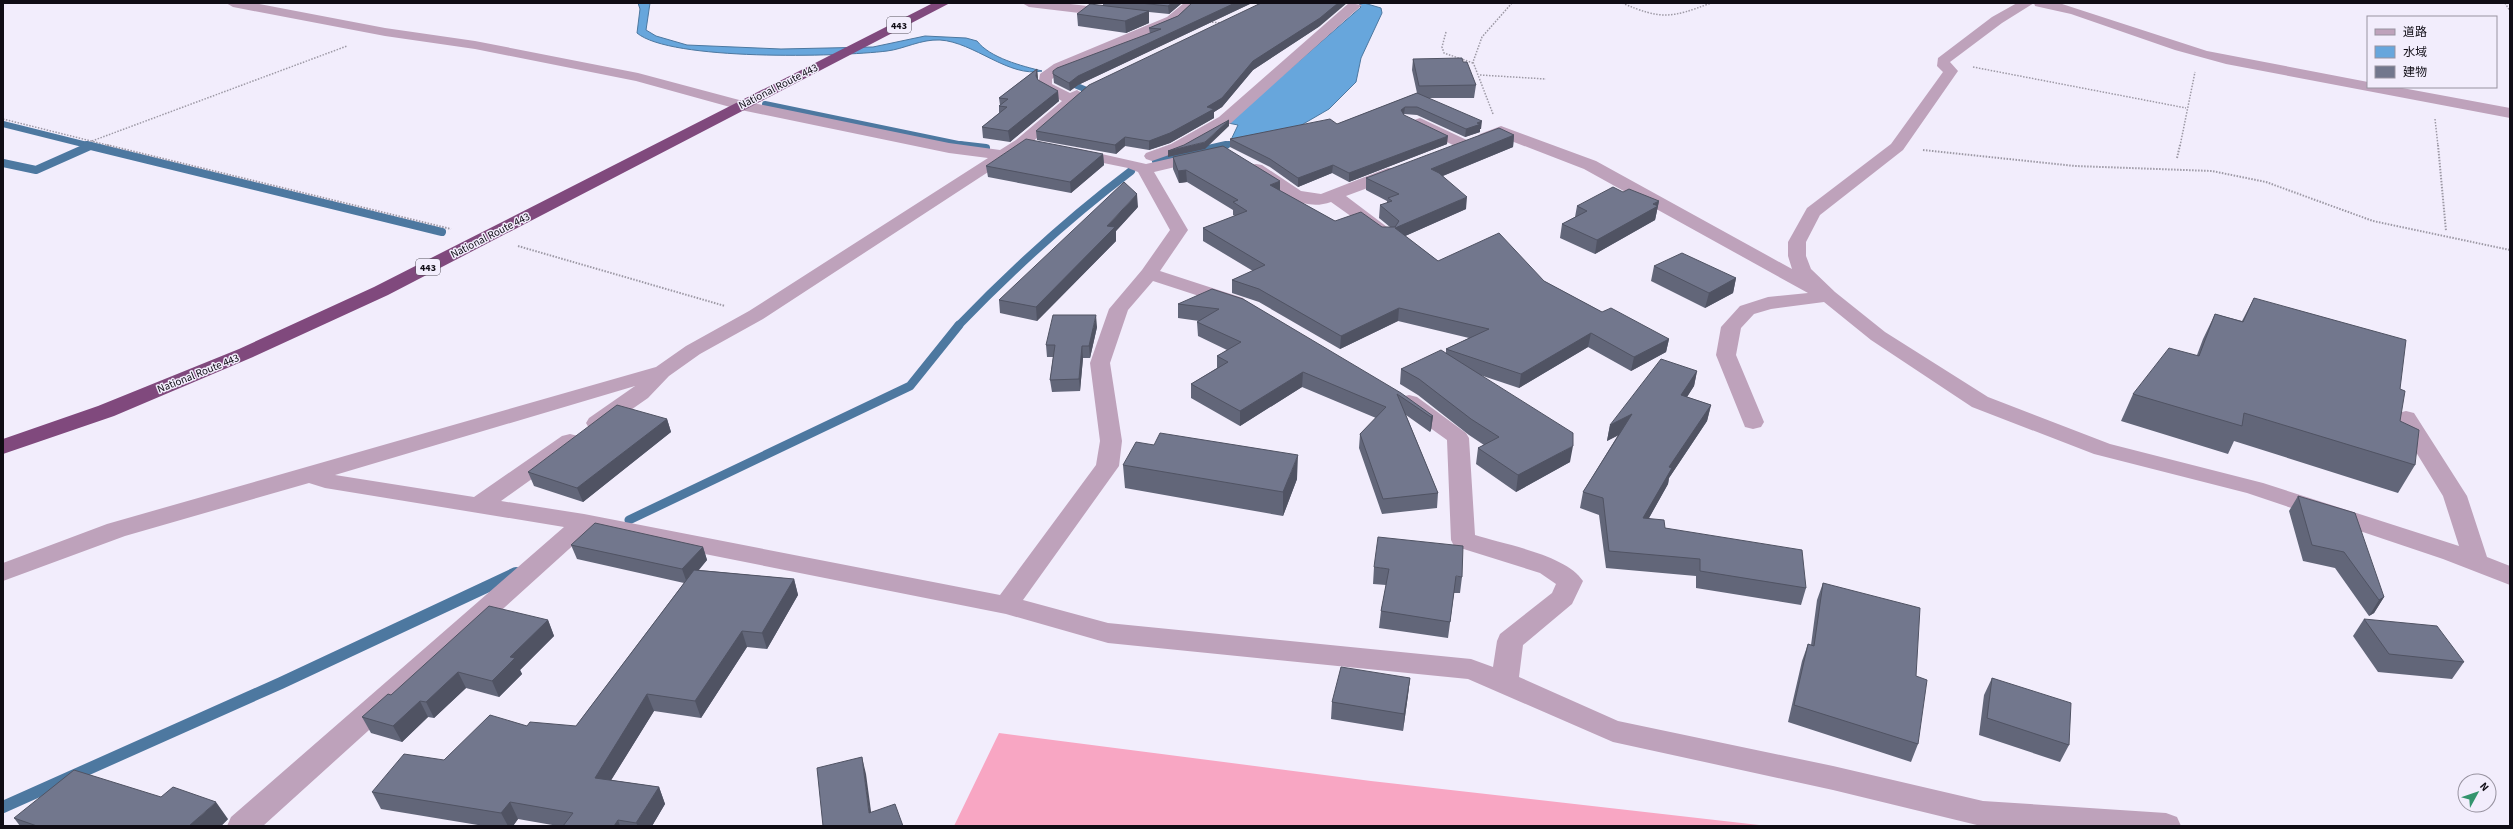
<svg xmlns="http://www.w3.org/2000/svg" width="2513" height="829" font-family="'Source Sans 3','Noto Sans JP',sans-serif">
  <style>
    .forest { fill: #f8a6c3 }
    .water { fill: #67a6dc; stroke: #4d78a0 }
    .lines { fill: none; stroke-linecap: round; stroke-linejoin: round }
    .stream-far3 { stroke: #4d78a0; stroke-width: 6 }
    .stream-far2 { stroke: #4d78a0; stroke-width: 8 }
    .stream-far1 { stroke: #4d78a0; stroke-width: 9 }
    .stream { stroke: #4d78a0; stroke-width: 12 }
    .path-far1 { stroke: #9d99a5; stroke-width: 1.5; stroke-dasharray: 1.5 1.5; stroke-linecap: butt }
    .path { stroke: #9d99a5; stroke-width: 2; stroke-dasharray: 1.5 1.5; stroke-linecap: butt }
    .minor { fill: #bea2bb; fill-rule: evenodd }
    .highway { fill: #80497d; fill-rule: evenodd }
    .wall { fill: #626679 }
    .shaded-wall { fill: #505363 }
    .building { fill: #72778d; stroke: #505363 }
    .labels { text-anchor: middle; stroke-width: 3; stroke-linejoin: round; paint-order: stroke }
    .shield { fill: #f2edfc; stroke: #54505a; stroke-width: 1 }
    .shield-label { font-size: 10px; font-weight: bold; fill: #100d15 }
    .street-label { font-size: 11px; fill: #100d15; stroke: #f2edfc }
  </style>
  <rect width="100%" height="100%" fill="#f2edfc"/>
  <path class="forest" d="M999,733L1371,781L1768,826H954Z"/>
  <path class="water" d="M638,3H650L646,30L656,36L687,45L781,49L873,47L925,36L966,38L977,41C990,58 1022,66 1042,71C1009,78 974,42 940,40C921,39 904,49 887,51C839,57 670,61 637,33L640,9Z
    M1364,3L1381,8L1382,13L1361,58L1356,82L1329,109L1298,127L1251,143L1229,144L1238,125L1228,123L1361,7L1359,5Z"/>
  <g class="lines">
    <path class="stream-far3" d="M1065,81L1094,93
      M765,104L968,146
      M3,124L91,146
      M1222,146L1229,144"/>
    <path class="stream-far2" d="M87,145L442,232
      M960,145L986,148
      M1156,161L1226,145
      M3,163L36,170L90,146
      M958,326C1012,270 1069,218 1131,171"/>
    <path class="stream-far1" d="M629,520L910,386L959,325"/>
    <path class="stream" d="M3,807L281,683L516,573"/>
    <path class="path-far1" d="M1622,3C1662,20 1671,18 1711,3
      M2505,3L2510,11
      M1209,22L1222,23
      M1446,32L1442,47L1444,53L1473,63
      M1973,67L2186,108
      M1480,75L1546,79
      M1493,114L1473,62L1482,37L1512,3
      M3,119L111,146
      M2435,119L2438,146
      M92,141L347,46
      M2180,146L2195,72"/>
    <path class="path" d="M107,145L451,229
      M2438,145L2446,231
      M1923,150L2075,166L2212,171L2266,182L2373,221L2510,250
      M2177,158L2180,145
      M518,246L725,306"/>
    <path class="minor" d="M226,3H254L385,28L475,41L638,73L743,101L949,143L1000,150L1016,140L1062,101L1040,89L1038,86L1040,74L1054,64L1167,17L1184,3H1199L1177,23L1064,70L1052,79V84L1070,93L1077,90L1085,95L1028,146L763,319L700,354L669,376L648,398L605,428L597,430L589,428L586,423L589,418L635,386L335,475L474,497L562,436L570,434L578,436L581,441L578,446L501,501L584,514L1000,595L1096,465L1100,441L1090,363L1109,309L1142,270L1170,230L1138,172L1128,168L1069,156L1067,153L1075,148L1146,164L1203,151L1211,156L1209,159L1154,172L1188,230L1160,271L1243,298L1246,302L1243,306L1236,308L1153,281L1128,310L1110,363L1122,441L1119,466L1023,600L1108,623L1471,659L1493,667L1497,641L1500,634L1552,593L1556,584L1540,573L1454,546L1451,540L1447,440L1401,407L1398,402L1401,397L1409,395L1417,397L1466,433L1469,438L1475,535C1503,544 1567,555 1583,581L1572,604L1523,645L1519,677L1618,721L1833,766L1983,801L2166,813L2177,817L2181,826H1981L1833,790L1613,742L1468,679L1108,643L1006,614L589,531L263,826H227L231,817L564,527L325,488L309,483L125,536L3,581V563L107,524L656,367L686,346L749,311L988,158L949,153L741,110L636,81L475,49L385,36L233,7Z
      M1022,3H1062L1113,9L1120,13L1113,17L1029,7Z
      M1349,3L1362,5L1231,123L1183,150L1152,161L1146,159L1144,156L1146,153L1171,144L1219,117Z
      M2017,3H2059L2207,51L2368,82V87H2397L2510,108V118L2226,64L2175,50L2071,14L2035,6L2034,3L2002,23L1950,62L1958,71L1903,150L1820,215L1806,242V256L1811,269L1835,292L1885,332L1988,397L2110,444L2263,483L2459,546L2443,496L2395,418L2398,413L2406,411L2414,413L2467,496L2487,557L2510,566V585L2443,559L2247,493L2094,454L1972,407L1871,340L1824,302L1771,309L1754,314L1741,328L1736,355L1764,422L1761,427L1753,429L1745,427L1716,355L1721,327L1740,306L1768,297L1808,293L1584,169L1501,137L1486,142L1478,137L1480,134L1501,126L1596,161L1792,269L1788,256V242L1807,208L1891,144L1943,72L1937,66L1938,58L1992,17Z
      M1420,118L1471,142L1473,145L1471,148H1459L1414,126L1412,123L1414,120Z
      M1256,164L1262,165L1301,191L1321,194L1388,168H1400L1402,172L1400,176L1346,196L1391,230L1388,234H1376L1331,202C1301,213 1274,189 1250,173L1248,169L1250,165Z"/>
    <path class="highway" d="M933,3H950L388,295L253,357L114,416L3,454V439L98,406L239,349L374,287Z"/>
  </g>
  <path class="wall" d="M1103,3H1182L1169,14L1149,12V23L1126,33L1078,26L1077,14L1103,6Z
    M1192,3H1252L1078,85L1070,91L1054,83L1053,74L1150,34L1149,28L1178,16Z
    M1320,26L1253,70L1222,107L1214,112V118L1170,143L1149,150L1125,146L1116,154L1037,140L1036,131Z
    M1413,59L1463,62L1476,85L1474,98H1429L1481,129H1480V132L1465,137L1417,115L1404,114V115L1447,144L1349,182L1332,173L1298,187L1270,167L1230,147V139L1337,124L1417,93L1412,70Z
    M1037,69L1038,80L1059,101L1010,142L983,138L982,127L999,113V106L1000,105L999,98Z
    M1514,135L1513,147L1443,176L1466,209L1405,236L1438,261L1544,281L1602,312L1669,339L1666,352L1631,371L1588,347L1519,388L1480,375L1570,462L1516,492L1476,464L1478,448L1484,445L1469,435L1418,395L1400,384L1401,369L1446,353V349L1469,338L1398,321L1340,349L1259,302L1232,293V280L1253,271L1203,241V228L1235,216L1233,215V210L1187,182L1179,183L1173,169V157L1280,191L1335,221L1382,227H1390L1379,218L1380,205L1387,203V201L1366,190V178Z
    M1103,154L1104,165L1071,193L988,177L986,166Z
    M1623,192L1659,201L1655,220L1595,254L1560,238L1562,224L1575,217L1577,206Z
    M1138,207L1116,231V241L1037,321L1000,313L999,300Z
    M1654,266L1736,278L1733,293L1705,308L1651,281Z
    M2254,298L2400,389V421L2415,465L2398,493L2234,441L2228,454L2121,421L2133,394L2197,355L2203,339L2215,314L2242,321Z
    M1243,299L1433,416L1431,430L1430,432L1406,415L1438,493L1437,508L1382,514L1359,448L1360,434L1376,418L1302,387L1240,426L1191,398V384L1217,368V356L1227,350L1198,336L1197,322L1199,321L1178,318V304Z
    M1097,327L1090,358H1083L1080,391L1052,392L1050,380L1053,357H1047L1046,345Z
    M1697,371L1694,386L1687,397L1711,405L1707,421L1669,478L1668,484L1649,518L1665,528L1806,588L1801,605L1696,588V576L1606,568L1599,515L1580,508L1583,492L1618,435L1607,441L1610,425Z
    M667,419L671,432L583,502L534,486L528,472Z
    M1123,465L1297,479L1283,516L1125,488Z
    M2298,496L2384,597L2374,613L2369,616L2335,568L2303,561L2289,511Z
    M571,545L703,547L707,560L699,570L794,579L798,595L767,649L747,647L701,718L654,711L611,780L659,787L665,804L652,826H558L518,819L513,826H484L381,809L372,792L444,760L527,726H576L684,583L577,559Z
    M1374,567L1462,577L1460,593H1454L1448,638L1379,628L1381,611L1386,585L1373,584Z
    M1823,583L1916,676L1918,744L1911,762L1788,722L1802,661L1808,644L1811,645L1817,600Z
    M2364,619L2464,662L2452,679L2378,672L2353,636Z
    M548,620L554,636L520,670L522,674L499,697L466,688L434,718L428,717L402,742L371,733L362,717L391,695Z
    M1410,678L1408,695L1403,731L1331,719L1332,702Z
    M1992,678L2069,745L2060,762L1979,735L1984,695Z
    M14,818L228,819L221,826H20Z"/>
  <path class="shaded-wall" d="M1172,3H1182L1169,14L1168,6Z
    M1235,3H1252L1078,85L1070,91L1069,83L1078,76Z
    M1338,3H1347L1320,26L1253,70L1222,107L1214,112V118L1170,143L1149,150V141L1207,107L1253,61Z
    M1149,11V23L1126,33L1125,21Z
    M1037,69L1038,79L1036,76Z
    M1058,91L1059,101L1010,142L1008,131Z
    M1405,107L1404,114L1401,118V110Z
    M1229,120V126L1205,149L1168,157V151L1205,142Z
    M1482,121L1481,129H1480V132L1465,137L1466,129L1477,123Z
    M1514,135L1513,147L1430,181L1431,169Z
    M1448,136L1447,144L1349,182V173Z
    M1125,137V146L1116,154L1115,145Z
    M1103,154L1104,165L1071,193L1070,182Z
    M1333,165L1332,173L1298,187V178Z
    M1186,170L1187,182L1179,183L1178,171Z
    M1280,181V193L1270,185Z
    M1137,194L1138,207L1116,231V241L1037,321L1036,307L1107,226Z
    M1467,197L1466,209L1394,241L1395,228Z
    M1659,201L1655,220L1595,254L1597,240Z
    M1736,278L1733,293L1705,308L1709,293Z
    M1399,308L1398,321L1340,349L1341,336Z
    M1096,315L1097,327L1090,358L1089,346Z
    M1591,333L1588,347L1519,388L1521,374Z
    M1669,339L1666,352L1631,371L1634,357Z
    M1082,346L1083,358L1080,391L1079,379Z
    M1697,371L1694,386L1678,411L1681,395Z
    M1303,372L1302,387L1240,426V411Z
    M1711,405L1707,421L1669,478L1668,484L1640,534L1643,518L1669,467Z
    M1632,414L1629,430L1607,441L1610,425Z
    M1433,416L1431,430L1430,432L1431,417Z
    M667,419L671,432L583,502L577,488Z
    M1573,446L1570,462L1516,492L1518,475Z
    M1298,455L1297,479L1283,516V492Z
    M703,547L707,560L687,583L682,569Z
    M794,579L798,595L767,649L762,633Z
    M2384,597L2374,613L2369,616L2379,600Z
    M548,620L554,636L520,670L522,674L499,697L492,681L510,657Z
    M742,631L747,647L701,718L695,701Z
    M458,672L466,688L434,718L426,702Z
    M1410,678L1408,695L1403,731L1404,714Z
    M647,694L654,711L602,795L595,778Z
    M420,701L428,717L402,742L393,726Z
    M862,757L866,774L873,826L869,813Z
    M659,787L665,804L652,826H638L636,823Z
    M216,802L228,819L221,826H189Z
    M510,802L518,819L513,826H508L501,813Z
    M618,820L620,826H614Z"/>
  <path class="building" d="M1140,3H1172L1168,6Z
    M1192,3H1235L1078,76L1069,83L1053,74V71L1057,68L1161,29L1149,28L1178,16Z
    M1261,3H1338L1320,18L1253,61L1222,98L1207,107L1214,109L1170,133L1149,141L1125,137L1115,145L1036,131L1089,85Z
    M1090,4L1149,11L1125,21L1077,14Z
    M1462,58L1463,62H1467L1476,85L1419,86L1413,59Z
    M1037,69L1036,76L1038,80L1058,91L1008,131L982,127L1007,107L999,106L1008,99L999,98Z
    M1417,93L1482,121L1477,123L1481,124L1466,129L1417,107H1405L1401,110L1404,115L1448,136L1349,173L1333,165L1298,178L1270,159L1230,139L1330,119L1337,124Z
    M1229,120L1205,142L1168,151L1184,145Z
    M1499,128L1514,135L1431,169L1439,173L1467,197L1395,228L1438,261L1499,233L1544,281L1602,312L1611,308L1669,339L1634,357L1591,333L1521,374L1446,349L1489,329L1399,308L1341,336L1259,289L1232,280L1265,265L1203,228L1247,211L1233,202L1238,200L1186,170L1178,171L1173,157L1223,146L1280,181L1270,185L1335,221L1361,212L1382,227H1395L1399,221L1380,205L1392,201L1388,198L1399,194L1366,178Z
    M1026,139L1103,154L1070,182L986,166Z
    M1124,182L1137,194L1107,226L1115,227L1036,307L999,300Z
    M1613,187L1623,192L1629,189L1659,201L1653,204L1658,206L1597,240L1562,224L1587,211L1577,206Z
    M1682,253L1736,278L1709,293L1654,266Z
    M1212,289L1243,299L1401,393L1433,416L1431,417L1397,394L1438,493L1383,499L1360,434L1386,407L1303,372L1240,411L1191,384L1228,362L1217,356L1241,342L1197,322L1219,309L1178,304Z
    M2254,298L2406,340L2400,389L2405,391L2400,421L2419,430L2415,465L2244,413L2242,426L2133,394L2169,348L2199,356L2215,314L2243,322Z
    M1053,315H1096L1089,346H1082L1079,379L1050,380L1055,345H1046Z
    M1441,350L1573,433V446L1518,475L1478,448L1499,437L1471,419L1419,379L1401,369Z
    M1661,359L1697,371L1681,395L1711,405L1669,467L1672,468L1643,518L1664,520L1665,528L1802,550L1806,588L1700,571V559L1609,551L1603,498L1583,492L1632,414L1610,425Z
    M617,405L667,419L577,488L528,472Z
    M1160,433L1298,455L1283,492L1123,465L1136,442L1154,445Z
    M2298,496L2355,513L2384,597L2379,600L2344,552L2312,545Z
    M595,523L703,547L682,569L571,545Z
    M1378,537L1463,546L1462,577L1456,576L1450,622L1381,611L1389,569L1374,567Z
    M694,570L794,579L762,633L742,631L695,701L647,694L595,778L659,787L636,823L618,820L614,826H563L573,813L510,802L501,813L372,792L404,754L444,760L490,715L527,726L530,722L576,726Z
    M1823,583L1920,608L1916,676L1927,680L1918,744L1794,705L1808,644L1814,646Z
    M489,606L548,620L510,657L515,658L492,681L458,672L426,702L420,701L393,726L362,717L388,694L391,695Z
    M2364,619L2437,626L2464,662L2389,654Z
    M1341,667L1410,678L1404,714L1332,702Z
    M1992,678L2071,703L2069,745L1987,718Z
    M862,757L869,813L895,804L903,826H823L817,768Z
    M74,770L161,797L173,787L216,802L189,826H37L14,818Z"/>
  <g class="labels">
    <g class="shield">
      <rect x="887" y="17" width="24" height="16" rx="3"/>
      <rect x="416" y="259" width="24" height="16" rx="3"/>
    </g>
    <g class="shield-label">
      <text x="899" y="29">443</text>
      <text x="428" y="271">443</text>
    </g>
    <g class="street-label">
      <text transform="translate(778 86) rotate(-27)" y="4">National Route 443</text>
      <text transform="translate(490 235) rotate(-27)" y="4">National Route 443</text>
      <text transform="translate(198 373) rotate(-22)" y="4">National Route 443</text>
    </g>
  </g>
  <rect width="2513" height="829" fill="none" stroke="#100d15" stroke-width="8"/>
  <rect x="2367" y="16" width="130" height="72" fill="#f2edfc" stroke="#9893a0"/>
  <rect x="2375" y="29" width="20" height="6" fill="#bea2bb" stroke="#9893a0"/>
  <text x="2403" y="36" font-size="12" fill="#100d15">道路</text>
  <rect x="2375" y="46" width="20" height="12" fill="#67a6dc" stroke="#9893a0"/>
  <text x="2403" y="56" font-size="12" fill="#100d15">水域</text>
  <rect x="2375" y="66" width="20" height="12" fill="#72778d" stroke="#9893a0"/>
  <text x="2403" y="76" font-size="12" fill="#100d15">建物</text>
  <g transform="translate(2477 793) rotate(50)"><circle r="19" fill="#f2edfc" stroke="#9893a0"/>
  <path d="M0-3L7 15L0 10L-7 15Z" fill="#33946d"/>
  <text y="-6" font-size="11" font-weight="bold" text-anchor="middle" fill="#100d15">N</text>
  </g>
</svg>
